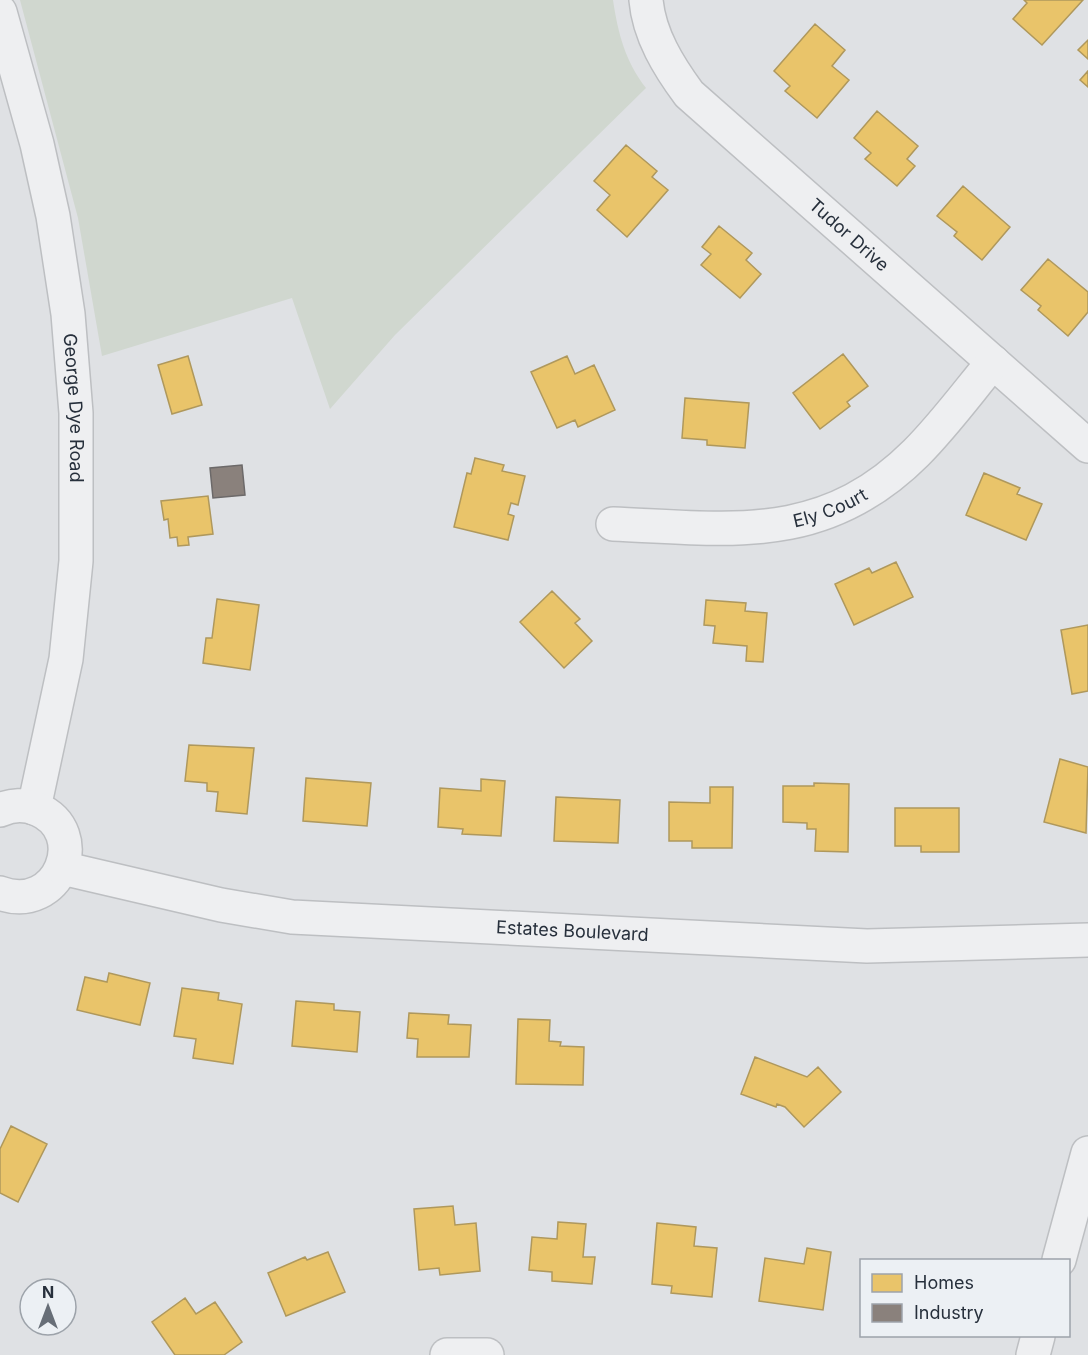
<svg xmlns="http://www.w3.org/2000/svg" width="1088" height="1355" font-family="Inter,sans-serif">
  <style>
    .green { fill: #d0d7cf }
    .homes { fill: #e9c46a; stroke: #af985c; stroke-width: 1.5 }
    .industry { fill: #8a817c; stroke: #6c6969; stroke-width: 1.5 }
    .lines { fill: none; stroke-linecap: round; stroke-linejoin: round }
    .minor-casing { stroke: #bdbfc2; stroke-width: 36 }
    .minor { stroke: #eeeff1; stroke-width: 33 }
    .labels { text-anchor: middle; stroke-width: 6; stroke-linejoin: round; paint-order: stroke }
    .street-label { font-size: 18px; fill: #27303c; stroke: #ecf0f4 }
  </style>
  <rect width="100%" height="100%" fill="#dfe1e4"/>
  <path class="green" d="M20,0H613C618,33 625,61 646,88L395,335L330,409L292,298L102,356L78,218Z"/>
  <path class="homes" d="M1024,0H1083L1042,45L1013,19L1027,3Z
    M815,24L845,50L832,66L849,80L817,118L785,91L790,86L774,71Z
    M1088,40V59L1078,50Z
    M1088,71V87L1080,80Z
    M877,111L918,146L907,159L915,166L897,186L865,159L871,153L854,138Z
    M626,145L657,171L652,177L668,190L627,237L597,210L610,195L594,181Z
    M963,186L1010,227L982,260L954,236L957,232L937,216Z
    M719,226L752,253L746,260L761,274L740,298L701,265L711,254L702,247Z
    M1048,259L1088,292V312L1068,336L1038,310L1041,306L1021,290Z
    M843,354L868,386L847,402L850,406L820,429L793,393Z
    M188,356L202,405L172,414L158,365Z
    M567,356L575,374L594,365L615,410L578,427L575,420L557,428L531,372Z
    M685,398L749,403L745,448L707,445V440L682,438Z
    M475,458L504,465L502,471L525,476L518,505L511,503L508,514L514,516L508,540L454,527L467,473L471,474Z
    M984,473L1020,488L1017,494L1042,504L1026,540L966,515Z
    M208,496L213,534L188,537L189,545L178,546L177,537L170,538L168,519L164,520L161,501Z
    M896,562L913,597L854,625L835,584L869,568L872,573Z
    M552,591L580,619L575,623L592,641L564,668L520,622Z
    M217,599L259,605L250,670L203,663L206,638H212Z
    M706,600L746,603L745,611L767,613L763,662L746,661L747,646L713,643L715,626L704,625Z
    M1088,625V691L1072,694L1061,630Z
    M189,745L254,748L247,814L216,811L218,792L207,791V783L185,781Z
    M1060,759L1088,767L1086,833L1044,822Z
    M306,778L371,783L367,826L303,821Z
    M481,779L505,781L501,836L462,834L463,829L438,827L440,788L481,791Z
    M814,783L849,784L848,852L815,851L816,829H807V823L783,822V786H814Z
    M710,787H733L732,848H692V841H669V802L710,803Z
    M556,797L620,800L618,843L554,841Z
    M895,808H959V852H921V846H895Z
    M109,973L150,983L140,1025L77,1010L85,977L107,982Z
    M182,988L219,993L218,1000L242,1004L233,1064L193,1058L196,1039L174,1036Z
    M296,1001L334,1004V1010L360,1012L357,1052L292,1046Z
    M409,1013L449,1015L448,1024L471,1025L469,1057H417L418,1039L407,1038Z
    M518,1019L550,1020L549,1041L561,1042L560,1046L584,1047L583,1085L516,1084Z
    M755,1057L807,1077L818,1067L841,1092L804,1127L785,1107L777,1104L776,1107L741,1094Z
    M11,1126L47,1144L18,1202L0,1193V1149Z
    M453,1206L455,1225L476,1223L480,1271L440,1275L439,1268L419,1270L414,1209Z
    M558,1222L586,1224L583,1257H595L592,1284L552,1281V1272L529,1270L532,1237L557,1239Z
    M657,1223L696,1227L694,1246L717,1248L712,1297L671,1293L672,1286L652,1284Z
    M807,1248L831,1252L823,1310L759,1301L765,1258L804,1264Z
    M328,1252L345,1292L286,1316L268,1273L305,1257L307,1260Z
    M185,1298L196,1314L215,1302L242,1342L224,1355H175L152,1322Z"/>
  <path class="industry" d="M242,465L245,495L213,498L210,468Z"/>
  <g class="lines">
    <g class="minor-casing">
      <g id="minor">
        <path id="s1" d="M646,0C649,35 669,67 689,94L1088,446"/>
        <path id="s2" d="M0,12L37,144L53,216L68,314L76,413V561L66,659L34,808"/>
        <path id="s3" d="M613,524C731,529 824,545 916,453C944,425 968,392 993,362"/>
        <path d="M0,810C11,805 25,804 37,809C92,832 59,915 0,893"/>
        <path id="s4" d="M62,868L221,905L292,917L867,946L1088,940"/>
        <path d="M1059,1260L1088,1153"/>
        <path d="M447,1355H487"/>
        <path d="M1033,1355L1038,1336"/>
      </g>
    </g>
    <use href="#minor" class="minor"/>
  </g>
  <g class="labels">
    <g class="street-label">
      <text dy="6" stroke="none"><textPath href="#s1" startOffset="318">Tudor Drive</textPath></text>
      <text dy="6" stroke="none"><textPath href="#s2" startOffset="404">George Dye Road</textPath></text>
      <text dy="6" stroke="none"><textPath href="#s3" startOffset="220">Ely Court</textPath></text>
      <text dy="6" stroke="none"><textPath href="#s4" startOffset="516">Estates Boulevard</textPath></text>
    </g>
  </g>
  <rect x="860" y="1259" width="210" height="78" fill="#ecf0f4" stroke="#9da3aa" stroke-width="1.5"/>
  <rect x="872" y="1274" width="30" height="18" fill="#e9c46a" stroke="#9da3aa" stroke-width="1.5"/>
  <text x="914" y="1289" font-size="18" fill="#27303c">Homes</text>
  <rect x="872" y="1304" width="30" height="18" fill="#8a817c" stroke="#9da3aa" stroke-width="1.5"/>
  <text x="914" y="1319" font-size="18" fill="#27303c">Industry</text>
  <g transform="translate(48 1307)"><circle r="28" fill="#ecf0f4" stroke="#9da3aa" stroke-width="1.5"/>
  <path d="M0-4.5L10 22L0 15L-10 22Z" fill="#676e77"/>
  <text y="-9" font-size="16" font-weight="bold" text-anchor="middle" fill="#27303c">N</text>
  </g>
</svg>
